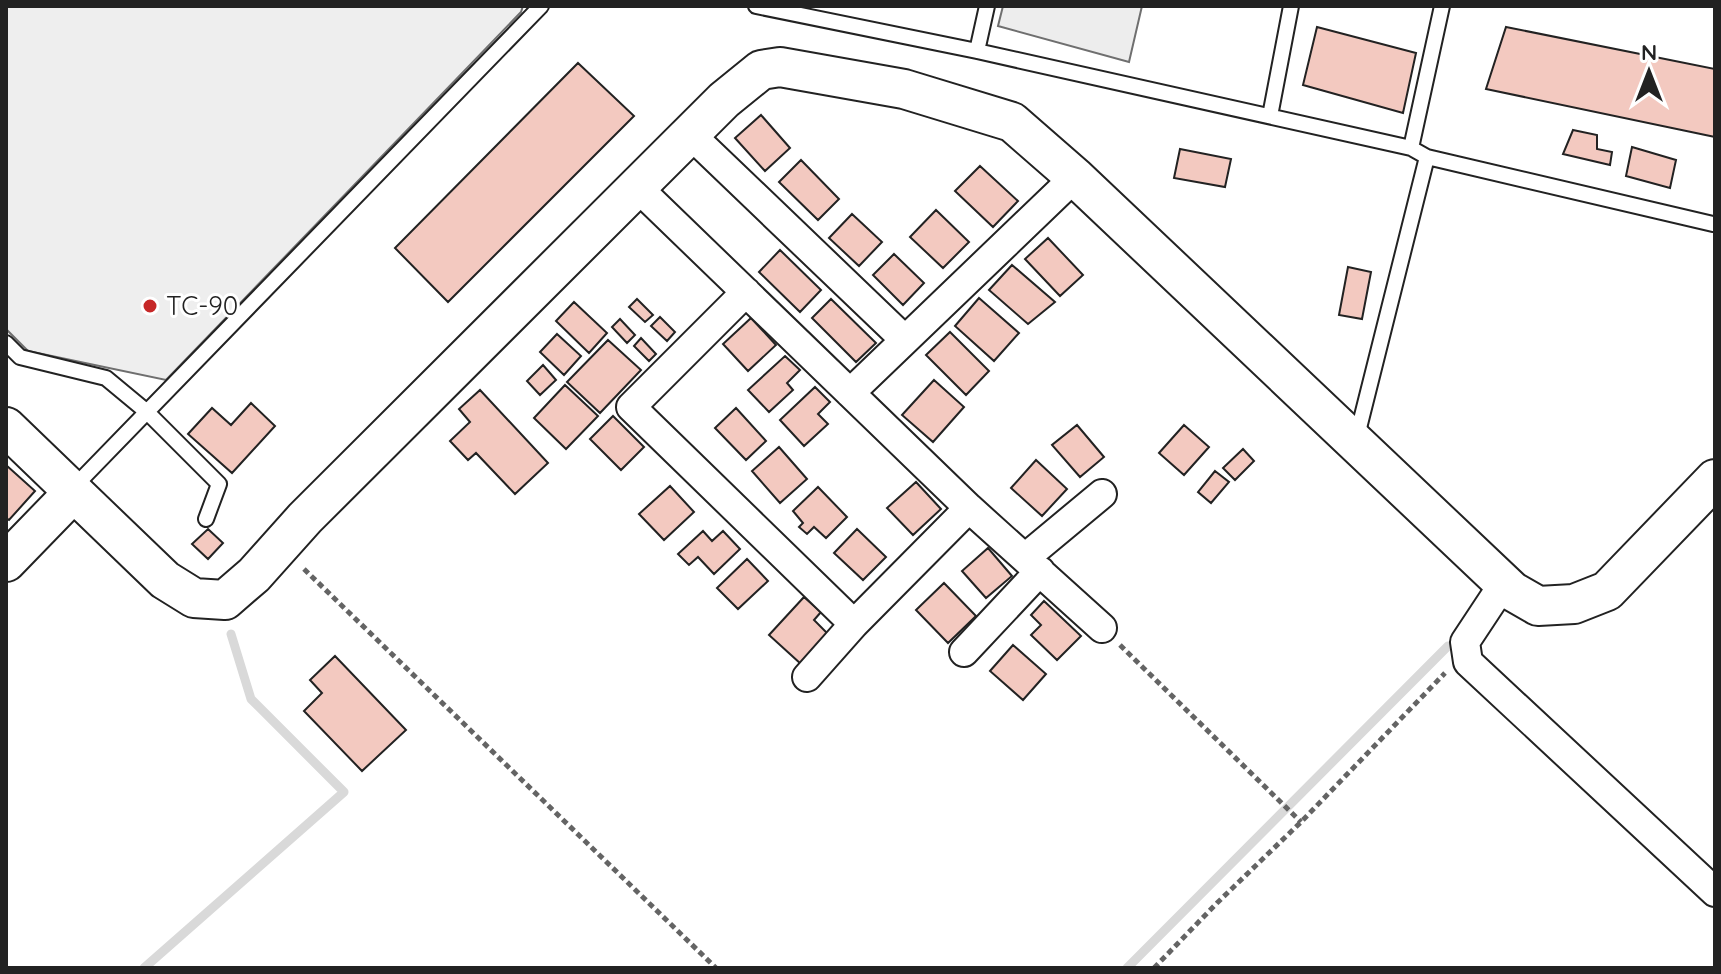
<svg xmlns="http://www.w3.org/2000/svg" width="1721" height="974" font-family="Quicksand,sans-serif">
  <style>
    .green { fill: #eee; stroke: #6f6f6f; stroke-width: 2 }
    .parking { fill: #ededed; stroke: #6f6f6f; stroke-width: 2 }
    .lines { fill: none; stroke-linecap: round; stroke-linejoin: round }
    .stream { stroke: #d9d9d9; stroke-width: 9 }
    .building { fill: #f3c9c0; stroke: #222; stroke-width: 2 }
    .lane-casing { stroke: #222; stroke-width: 18 }
    .street-casing { stroke: #222; stroke-width: 32 }
    .secondary-casing { stroke: #222; stroke-width: 42 }
    .path { stroke: #646464; stroke-width: 5; stroke-dasharray: 6 4; stroke-linecap: butt }
    .lane { stroke: #fff; stroke-width: 14 }
    .street { stroke: #fff; stroke-width: 28 }
    .secondary { stroke: #fff; stroke-width: 38 }
    .poi-dot { fill: #c62828; stroke: #fff; stroke-width: 3 }
    .labels { text-anchor: middle; stroke-width: 6; stroke-linejoin: round; paint-order: stroke }
    .poi-label { font-size: 26px; fill: #222; stroke: #fff; text-anchor: start }
  </style>
  <rect width="100%" height="100%" fill="#fff"/>
  <path class="green" d="M6,6H523L521,12L166,380L28,351L6,329Z"/>
  <path class="parking" d="M1003,6H1142L1129,62L998,26Z"/>
  <g class="lines">
    <path class="stream" d="M144,968L344,792L251,699L231,634
      M1127,968L1448,646"/>
  </g>
  <path class="building" d="M1317,27L1416,53L1403,113L1303,85Z
    M1506,27L1715,69V137L1486,89Z
    M578,63L634,116L448,302L395,248Z
    M761,115L790,148L765,171L735,138Z
    M1573,130L1597,135V149L1612,152L1610,165L1563,154Z
    M1632,147L1676,160L1670,188L1626,176Z
    M1180,149L1231,159L1225,187L1174,178Z
    M801,160L839,199L818,220L779,182Z
    M980,166L1018,201L993,227L955,191Z
    M936,210L969,242L943,268L910,237Z
    M852,214L882,242L859,266L829,238Z
    M1048,238L1083,275L1060,296L1025,259Z
    M780,250L821,290L800,312L759,272Z
    M894,254L924,283L903,305L873,275Z
    M1012,265L1055,302L1028,324L989,290Z
    M1348,267L1371,272L1362,319L1339,315Z
    M979,298L1019,333L994,361L955,326Z
    M637,299L653,315L645,322L629,307Z
    M831,299L876,343L856,362L812,318Z
    M574,302L607,333L589,353L556,321Z
    M660,317L675,332L667,341L651,326Z
    M751,318L776,345L748,371L723,344Z
    M620,319L635,335L627,343L612,327Z
    M950,332L989,371L966,395L926,355Z
    M557,334L581,356L564,375L540,352Z
    M641,338L656,354L649,361L634,346Z
    M608,340L641,370L600,413L567,382Z
    M785,356L800,370L787,383L793,390L769,412L748,390Z
    M543,365L556,380L540,395L527,381Z
    M934,380L964,407L933,442L902,415Z
    M565,385L598,416L566,449L534,418Z
    M815,387L830,402L818,414L828,424L804,446L780,420Z
    M480,390L548,463L515,494L476,453L468,460L450,441L470,422L459,409Z
    M251,403L275,426L232,473L188,434L212,408L231,425Z
    M736,408L766,441L746,460L715,428Z
    M613,416L644,447L621,470L590,439Z
    M1077,425L1104,457L1080,477L1052,445Z
    M1184,425L1209,447L1184,475L1159,453Z
    M779,447L807,479L780,503L752,471Z
    M1243,449L1254,461L1235,480L1223,468Z
    M1036,460L1067,489L1042,516L1011,488Z
    M6,465L35,491L9,520L6,518Z
    M1215,471L1229,482L1211,503L1198,492Z
    M916,482L941,509L913,535L887,508Z
    M670,486L694,512L664,540L639,514Z
    M818,487L847,517L826,538L814,527L807,534L799,527L803,523L793,511Z
    M208,529L223,543L208,559L192,544Z
    M857,529L886,557L863,580L834,553Z
    M703,531L712,541L723,531L740,549L714,574L698,557L689,565L678,554Z
    M988,548L1012,576L986,598L962,571Z
    M747,559L768,581L738,609L717,588Z
    M944,583L976,616L948,643L916,610Z
    M804,597L821,612L814,620L828,634L801,664L769,635Z
    M1044,601L1081,636L1057,660L1031,635L1041,625L1031,615Z
    M1013,645L1046,674L1023,700L990,671Z
    M335,656L406,730L362,771L304,711L322,693L310,680Z"/>
  <g class="lines">
    <g class="lane-casing">
      <path id="lane" d="M756,6L977,51L1411,148L1427,157L1713,224
        M977,51L987,6
        M1270,116L1291,6
        M1411,148L1442,6
        M6,343L20,357L106,378L147,412L219,484L206,519
        M1356,440L1427,157
        M71,490L541,6"/>
    </g>
    <g class="street-casing">
      <path id="street" d="M690,134L905,340
        M637,187L969,508L854,624L631,407L746,292
        M850,393L1075,177
        M969,508L1102,628
        M1025,558L1102,494
        M1504,583L1465,642L1468,662L1715,892
        M964,652L1040,571
        M807,677L854,624"/>
    </g>
    <g class="secondary-casing">
      <path id="secondary" d="M6,427L165,580L194,598L225,600L254,575L305,518L724,100L761,70L780,67L904,89L1012,122L1075,177L1512,591L1538,606L1574,604L1607,591L1715,479
        M6,562L73,493"/>
    </g>
    <path class="path" d="M304,569L716,968
      M1120,645L1301,822
      M1154,968L1217,903L1301,822L1445,673"/>
    <use href="#lane" class="lane"/>
    <use href="#street" class="street"/>
    <use href="#secondary" class="secondary"/>
  </g>
  <circle class="poi-dot" cx="150" cy="306" r="8"/>
  <g class="labels">
    <g class="poi-label">
      <text x="166" y="315">TC-90</text>
    </g>
  </g>
  <rect width="1721" height="974" fill="none" stroke="#222222" stroke-width="16"/>
  <g transform="translate(1649 72)" stroke="#ffffff" stroke-width="6" paint-order="stroke">
  <path d="M0-6L14 30L0 20L-14 30Z" fill="#222222"/>
  <text y="-12" font-size="22" font-weight="bold" text-anchor="middle" fill="#222222">N</text>
  </g>
</svg>
